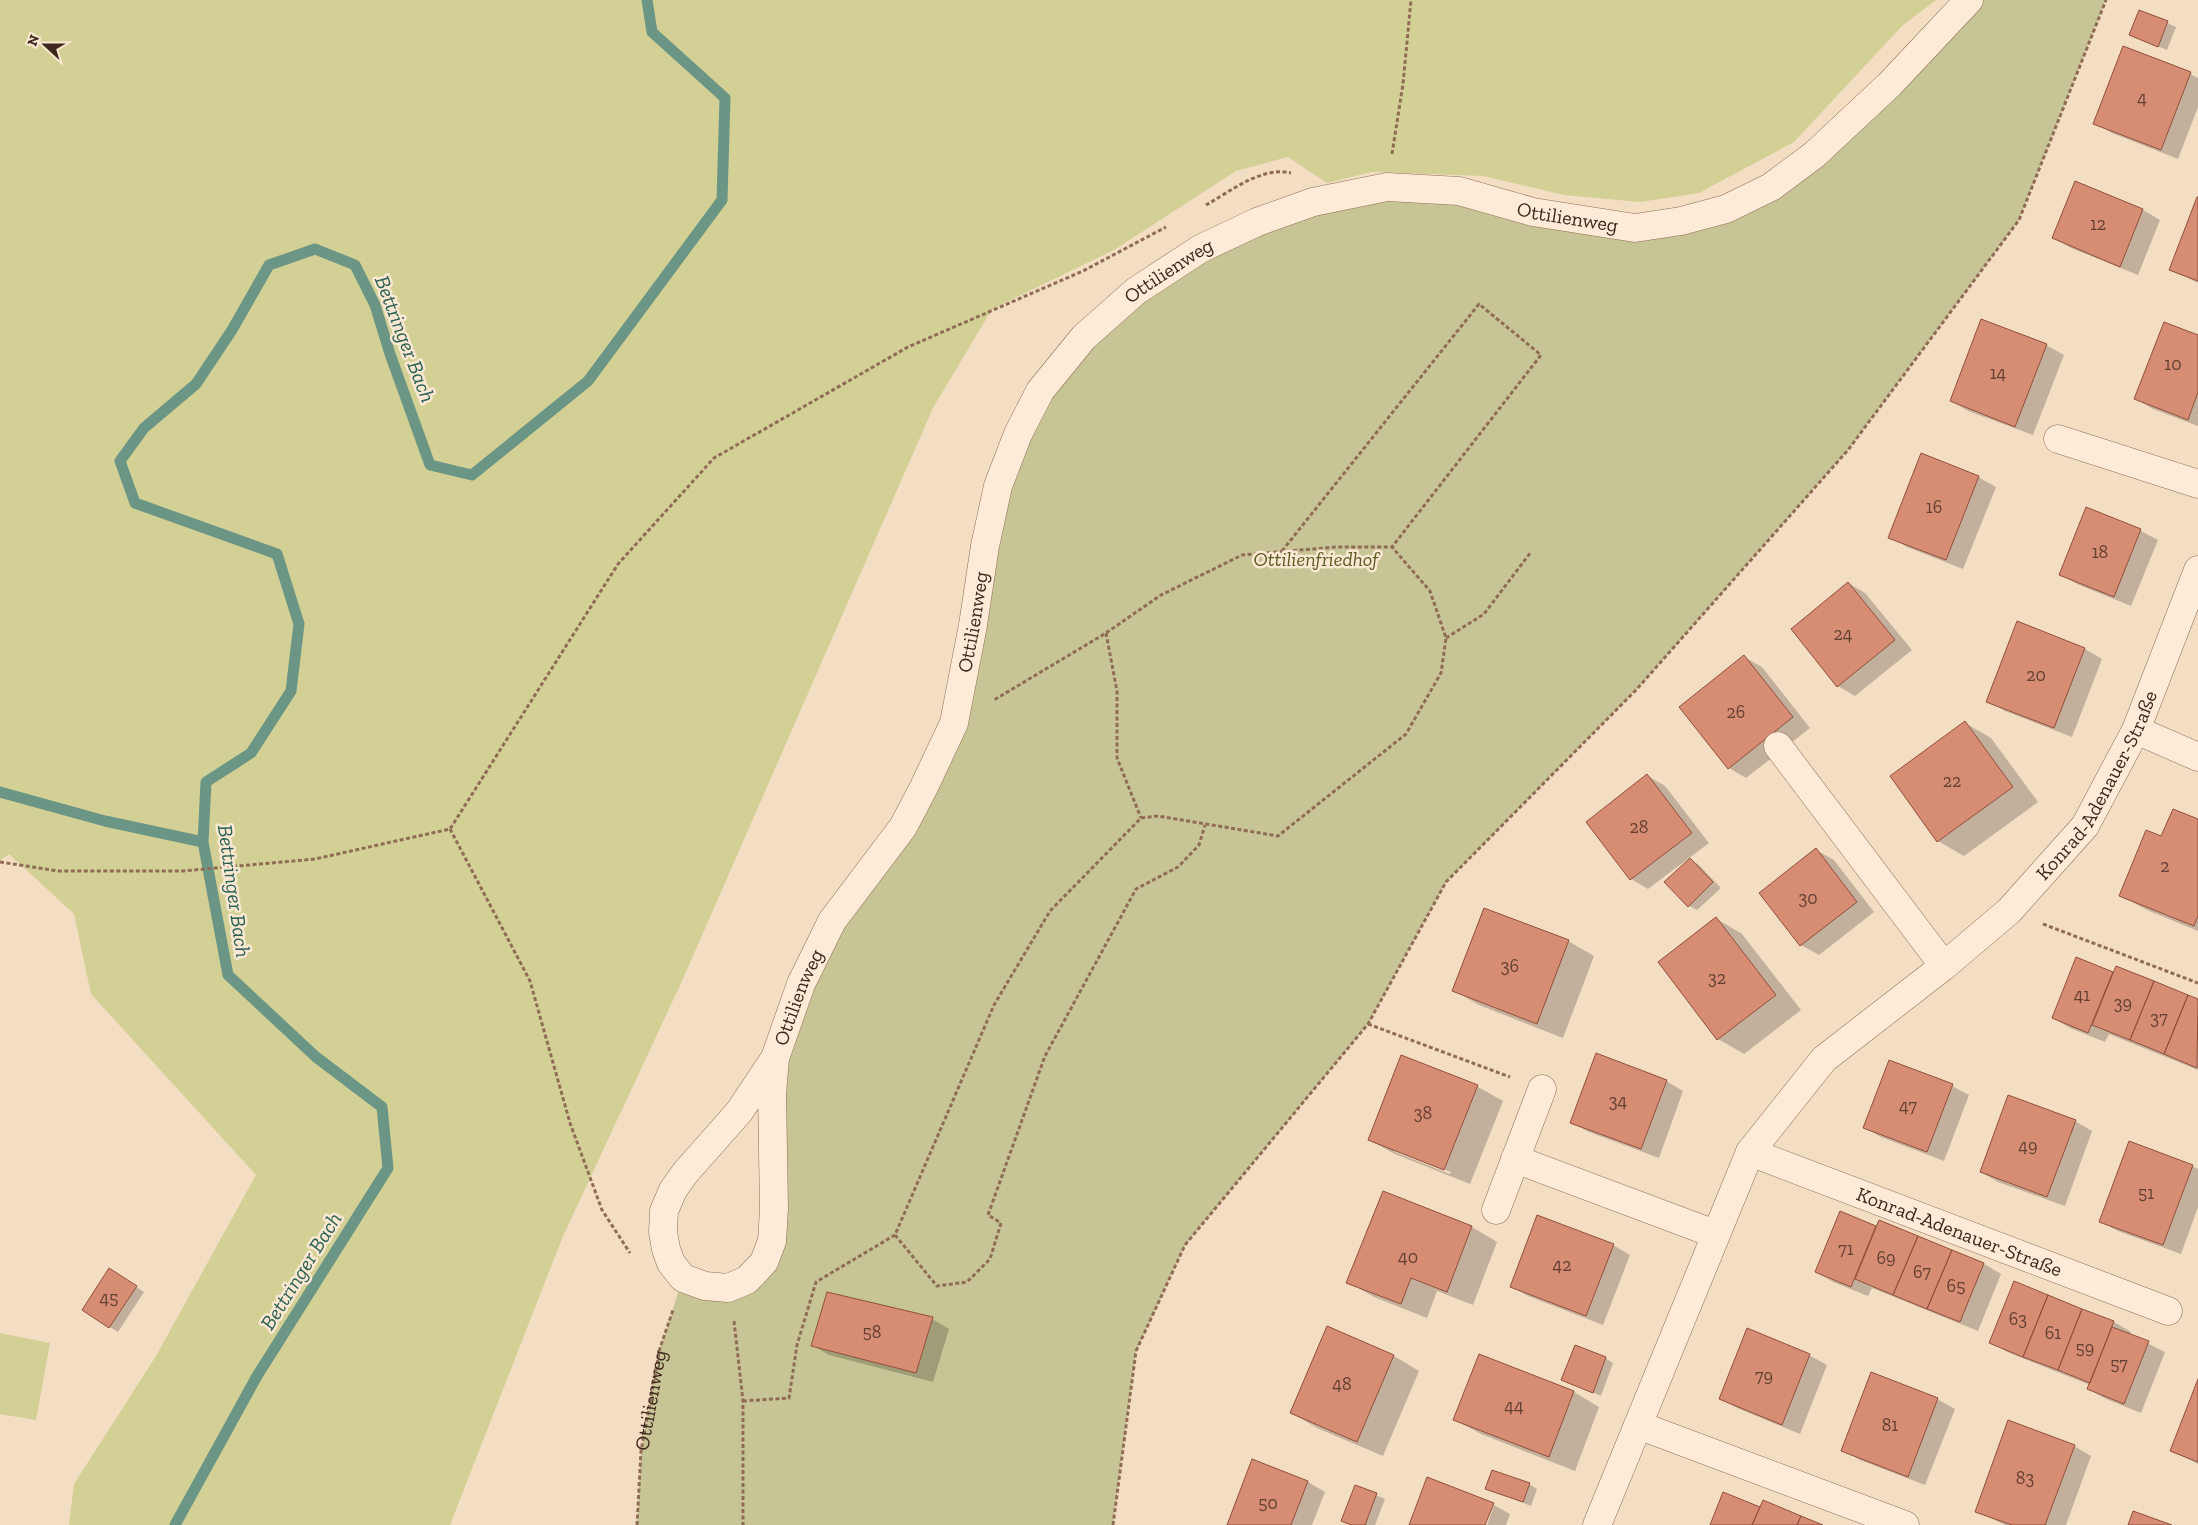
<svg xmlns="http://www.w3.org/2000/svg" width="2198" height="1525" font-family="'Zilla Slab',serif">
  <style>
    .green { fill: #d3d095 }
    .cemetery { fill: #c7c595 }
    .shadow { fill: #0003; fill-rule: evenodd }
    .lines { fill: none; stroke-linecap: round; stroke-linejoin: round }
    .stream { stroke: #6b9584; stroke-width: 11 }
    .building { fill: #d68d74; stroke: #924e3a }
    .minor-casing { stroke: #906c57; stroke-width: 29 }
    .path { stroke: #906c57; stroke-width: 3; stroke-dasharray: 4 2.5; stroke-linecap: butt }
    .minor { stroke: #fdebd7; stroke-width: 28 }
    .labels { text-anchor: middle; stroke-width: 5; stroke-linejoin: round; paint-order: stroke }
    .number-label { font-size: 18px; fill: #644033 }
    .street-label { font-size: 20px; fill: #3e271d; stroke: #fae8d3 }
    .park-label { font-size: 20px; font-style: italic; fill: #585d21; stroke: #fae8d3 }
    .water-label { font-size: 21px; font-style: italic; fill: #2a6053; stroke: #fae8d3 }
  </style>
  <rect width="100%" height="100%" fill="#f3ddc3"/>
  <path class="green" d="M0,0H1936L1902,26L1794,142L1699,193L1640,202L1564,195L1483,176L1372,172L1327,183L1288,157L1236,171L1114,250L992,309L933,408L682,981L563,1236L450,1525H69L74,1484L156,1356L256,1175L91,994L74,914L9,854L0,861Z
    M0,1333L50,1343L36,1420L0,1414Z"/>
  <path class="cemetery" d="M1969,0H2106L2019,220L1848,450L1637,689L1446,882L1368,1024L1185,1245L1136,1352L1113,1525H637L641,1451L660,1348L683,1278L705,1286L764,1262L773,1135L801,984L924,787L985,546L1040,391L1200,249L1387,187L1635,228L1771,187Z"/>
  <path class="shadow" d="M2140,11L2176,27L2167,50L2131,35Z
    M2190,74L2198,78V107L2178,159L2112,133L2095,123Z
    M2198,199V283L2170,269Z
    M2143,210L2160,220L2138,275L2071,248L2054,238Z
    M1982,321L2046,345L2064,355L2033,435L1968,411L1951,401Z
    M2198,336V426L2153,409L2136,399Z
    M1978,477L1996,487L1963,569L1907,547L1890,537Z
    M2087,509L2141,531L2158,540L2131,606L2077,584L2060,574Z
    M1848,583L1865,593L1912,650L1855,696L1838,686Z
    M2018,623L2085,649L2102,659L2072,737L2005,711L1988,701Z
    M1744,657L1762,667L1810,728L1746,778L1729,768L1681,707Z
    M1965,723L1991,738L2038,802L1964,856L1938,841Z
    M1648,776L1665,786L1709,843L1648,889L1631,879Z
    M2198,820V931L2147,910L2121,896Z
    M1816,850L1834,860L1874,912L1819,955L1801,945L1761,893Z
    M1688,859L1698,864L1721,888L1697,910L1689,906Z
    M1484,909L1568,941L1594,956L1563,1038L1479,1005L1453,990Z
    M1717,919L1742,934L1801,1010L1744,1054L1718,1039Z
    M2077,959L2113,974L2116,967L2198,1001V1070L2109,1034L2105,1042L2070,1028L2053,1018Z
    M1402,1056L1478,1087L1503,1101L1470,1184L1395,1154L1369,1140ZM1395,1150L1451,1172L1450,1174L1395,1152Z
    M1666,1081L1683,1091L1659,1158L1589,1132L1572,1123Z
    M1952,1086L1969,1095L1944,1161L1881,1137L1864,1127Z
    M2075,1121L2092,1131L2065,1206L1998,1182L1981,1172Z
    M2192,1166L2198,1169V1207L2181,1254L2118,1231L2101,1222Z
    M1840,1213L1877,1228L1879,1222L1984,1264L2001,1274L1978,1331L1872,1288L1868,1296L1833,1282L1816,1272Z
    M1472,1227L1497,1242L1473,1305L1437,1291L1427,1318L1374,1297L1348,1282Z
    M1613,1245L1630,1255L1603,1325L1528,1296L1511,1286Z
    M117,1274L144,1292L118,1332L83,1310Z
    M2014,1283L2114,1322L2131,1332L2130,1335L2165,1352L2141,1413L2106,1399L2088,1389L2090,1385L2007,1352L1990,1342Z
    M932,1319L949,1329L933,1382L829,1355L812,1345Z
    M1328,1328L1394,1356L1419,1371L1383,1456L1317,1428L1292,1413Z
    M1809,1355L1827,1365L1800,1434L1737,1408L1720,1398Z
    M1479,1356L1574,1392L1599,1407L1575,1471L1481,1434L1455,1420Z
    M1605,1358L1613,1363L1601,1396L1563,1380Z
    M2198,1382V1464L2172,1451Z
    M1937,1399L1955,1409L1925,1485L1860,1460L1843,1450Z
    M2074,1446L2091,1456L2066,1525H2005L1976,1511Z
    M1253,1461L1308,1482L1325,1492L1312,1525H1228Z
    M1529,1484L1537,1489L1531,1506L1487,1488Z
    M1356,1486L1385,1499L1375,1525H1350L1343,1521Z
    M1494,1505L1510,1514L1506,1525H1487Z"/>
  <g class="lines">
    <path class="stream" d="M0,792L105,821L203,842
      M175,1525L257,1376L388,1168L382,1107L316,1057L228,975L203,842L206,782L251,753L291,691L299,624L277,554L135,503L120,461L144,428L196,384L232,330L269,265L315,249L355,265L375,305L390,354L430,465L472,475L588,381L722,200L725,98L652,32L647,0"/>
  </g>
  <path class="building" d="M2139,10L2168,21L2158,47L2129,35Z
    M2123,46L2191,72L2161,150L2093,124Z
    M2075,181L2143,209L2120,267L2052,238Z
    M2197,197H2198V281L2169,270Z
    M1981,319L2047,344L2015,427L1950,401Z
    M2164,322L2198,335V392L2188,420L2134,399Z
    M1921,453L1979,476L1946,560L1888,538Z
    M2086,507L2141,529L2114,597L2059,575Z
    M1848,582L1895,640L1837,687L1791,629Z
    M2017,621L2085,648L2054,728L1986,702Z
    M1744,655L1793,717L1728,769L1679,707Z
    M1965,721L2013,787L1937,842L1890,776Z
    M1647,774L1692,833L1630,880L1586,822Z
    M2173,809L2198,819V916L2194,926L2119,896L2146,830L2161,836Z
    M1816,848L1857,902L1800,946L1759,893Z
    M1690,858L1713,882L1688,907L1664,882Z
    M1484,908L1569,940L1537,1024L1452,991Z
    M1716,917L1776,995L1717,1040L1658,962Z
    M2076,957L2113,972L2088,1033L2052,1018Z
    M2116,966L2154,981L2130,1040L2092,1025Z
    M2154,981L2188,995L2164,1054L2130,1040Z
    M2188,995L2198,999L2197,1068L2164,1054Z
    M1596,1053L1667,1080L1641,1149L1570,1123Z
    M1401,1055L1478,1085L1444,1170L1368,1140Z
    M1889,1060L1953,1084L1927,1152L1863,1128Z
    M2008,1095L2076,1120L2047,1197L1980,1172Z
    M2129,1141L2193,1165L2163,1245L2099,1222Z
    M1383,1191L1472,1226L1447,1292L1411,1278L1401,1304L1346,1283Z
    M1840,1211L1876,1226L1851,1287L1815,1272Z
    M1537,1215L1614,1244L1586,1316L1510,1287Z
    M1879,1220L1918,1236L1893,1295L1855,1279Z
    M1918,1236L1952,1250L1927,1309L1893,1295Z
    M1952,1250L1984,1263L1960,1322L1927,1309Z
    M109,1268L137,1286L109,1328L82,1310Z
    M2014,1281L2048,1295L2023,1357L1989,1343Z
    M827,1292L933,1317L916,1373L811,1346Z
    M2048,1295L2082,1309L2058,1370L2023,1357Z
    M2082,1309L2114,1321L2090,1383L2058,1370Z
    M1327,1326L1394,1355L1357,1442L1290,1413Z
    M2112,1327L2149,1341L2124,1404L2087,1389Z
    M1747,1328L1810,1354L1782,1425L1719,1399Z
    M1575,1345L1606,1357L1593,1393L1561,1380Z
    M1479,1354L1574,1391L1549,1457L1453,1420Z
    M1871,1372L1938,1398L1908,1477L1841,1451Z
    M2198,1379V1462L2170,1451Z
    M2008,1420L2075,1445L2045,1525H2012L1975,1512Z
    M1252,1459L1308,1481L1291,1525H1227Z
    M1492,1470L1530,1483L1523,1502L1485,1489Z
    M1427,1477L1494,1503L1485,1525H1409Z
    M1355,1485L1377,1493L1365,1525H1351L1341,1521Z
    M1723,1492L1760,1507L1752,1525H1710Z
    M1763,1500L1801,1516L1797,1525H1752Z
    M2133,1511L2172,1525H2128Z
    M1801,1516L1823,1525H1797Z"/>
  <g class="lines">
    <g class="minor-casing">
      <g id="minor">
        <path d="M2058,439L2198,484"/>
        <path d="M2136,730L2198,757"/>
        <path d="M1778,746L1944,966"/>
        <path id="s2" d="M775,1058L772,1094L774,1209L772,1241L764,1262L747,1280L728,1288L705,1286L683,1278L671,1263L666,1249L663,1232L664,1211L673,1190L685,1173L739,1112L775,1058L801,984L832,921L903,827L924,787L954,723L973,625L985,546L998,486L1018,434L1040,391L1084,337L1136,291L1200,249L1257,222L1313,202L1387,187L1459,191L1533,212L1635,228L1681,221L1726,209L1771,187L1814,155L1890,84L1969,0"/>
        <path id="s3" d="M1750,1152L2168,1311"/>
        <path d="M1515,1159L1715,1234"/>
        <path d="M1496,1210L1542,1089"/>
        <path d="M1638,1425L1905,1525"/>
        <path id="s4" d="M1597,1525L1750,1152L1824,1059L1944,966L2009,911L2085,826L2136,730L2198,570"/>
      </g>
    </g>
    <g class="path">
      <path d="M1392,154L1403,84L1411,0"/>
      <path d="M1206,205C1231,191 1262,166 1291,173"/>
      <path d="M1282,551L1479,304L1541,355L1392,547"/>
      <path d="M1106,633L1117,691V758L1141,818"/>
      <path d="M1446,638L1484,614L1531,552"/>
      <path d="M450,829L530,981L570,1123L602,1210L630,1253"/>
      <path d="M0,862L58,871H183L315,859L450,829L618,564L714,458L908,347L1083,271L1166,227"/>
      <path d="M2043,924L2198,983"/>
      <path d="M1368,1024L1510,1077"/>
      <path d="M895,1235L937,1286L967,1282L990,1259L1001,1223L988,1215L1045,1056L1136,889L1178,867L1199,845L1205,825"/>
      <path d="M734,1321L743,1401V1525"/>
      <path d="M743,1401L789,1398L797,1345L816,1282L895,1235L994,1005L1050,911L1141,818L1158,816L1278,836L1406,734L1441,673L1446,638L1430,591L1392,547H1336L1242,555L1161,595L1106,633L994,700"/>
      <path id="s1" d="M637,1525L641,1451L660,1348L673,1310"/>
      <path d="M1113,1525L1136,1351L1185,1245L1368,1024L1446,882L1637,689L1848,450L2019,220L2106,0"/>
    </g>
    <use href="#minor" class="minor"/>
  </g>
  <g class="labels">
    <g class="number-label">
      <text x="2142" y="104">4</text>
      <text x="2098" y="230">12</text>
      <text x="2173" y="370">10</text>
      <text x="1998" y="379">14</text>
      <text x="1934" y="513">16</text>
      <text x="2100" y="558">18</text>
      <text x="1843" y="640">24</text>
      <text x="2036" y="681">20</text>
      <text x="1736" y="718">26</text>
      <text x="1952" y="787">22</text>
      <text x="1639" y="833">28</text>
      <text x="2165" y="872">2</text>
      <text x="1808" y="904">30</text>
      <text x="1510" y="972">36</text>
      <text x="1717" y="984">32</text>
      <text x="2082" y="1001">41</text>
      <text x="2123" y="1009">39</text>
      <text x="2159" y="1024">37</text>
      <text x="1618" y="1107">34</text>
      <text x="1908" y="1112">47</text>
      <text x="1423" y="1119">38</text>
      <text x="2028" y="1152">49</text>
      <text x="2146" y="1199">51</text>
      <text x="1846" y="1255">71</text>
      <text x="1408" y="1263">40</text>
      <text x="1886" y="1264">69</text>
      <text x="1562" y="1271">42</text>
      <text x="1922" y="1278">67</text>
      <text x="1956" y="1292">65</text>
      <text x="109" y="1304">45</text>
      <text x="2018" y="1325">63</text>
      <text x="872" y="1338">58</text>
      <text x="2053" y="1339">61</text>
      <text x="2085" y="1354">59</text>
      <text x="2119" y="1370">57</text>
      <text x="1764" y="1382">79</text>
      <text x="1342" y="1390">48</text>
      <text x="1514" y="1412">44</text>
      <text x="1890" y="1431">81</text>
      <text x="2025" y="1484">83</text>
      <text x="1268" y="1509">50</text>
    </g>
    <g class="street-label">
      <text dy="7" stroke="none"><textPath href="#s2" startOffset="1885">Ottilienweg</textPath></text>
      <text dy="7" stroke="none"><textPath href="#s2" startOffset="1465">Ottilienweg</textPath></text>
      <text dy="7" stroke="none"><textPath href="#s2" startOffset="1045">Ottilienweg</textPath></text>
      <text dy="7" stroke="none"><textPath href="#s4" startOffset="914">Konrad-Adenauer-Straße</textPath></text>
      <text dy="7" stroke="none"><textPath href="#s2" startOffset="625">Ottilienweg</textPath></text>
      <text dy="7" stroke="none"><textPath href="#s3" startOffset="224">Konrad-Adenauer-Straße</textPath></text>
      <text dy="7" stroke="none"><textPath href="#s1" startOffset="126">Ottilienweg</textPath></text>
    </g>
    <g class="park-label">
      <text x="1316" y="566">Ottilienfriedhof</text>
    </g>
    <g class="water-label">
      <text transform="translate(405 339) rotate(69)" y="7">Bettringer Bach</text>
      <text transform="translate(234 891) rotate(82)" y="7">Bettringer Bach</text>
      <text transform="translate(301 1271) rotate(-58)" y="7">Bettringer Bach</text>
    </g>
  </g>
  <g transform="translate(45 45) rotate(291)" stroke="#fae8d3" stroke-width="4" paint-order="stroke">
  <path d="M0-4L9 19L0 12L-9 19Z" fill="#3e271d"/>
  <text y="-8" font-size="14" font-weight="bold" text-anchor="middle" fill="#3e271d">N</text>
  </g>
</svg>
